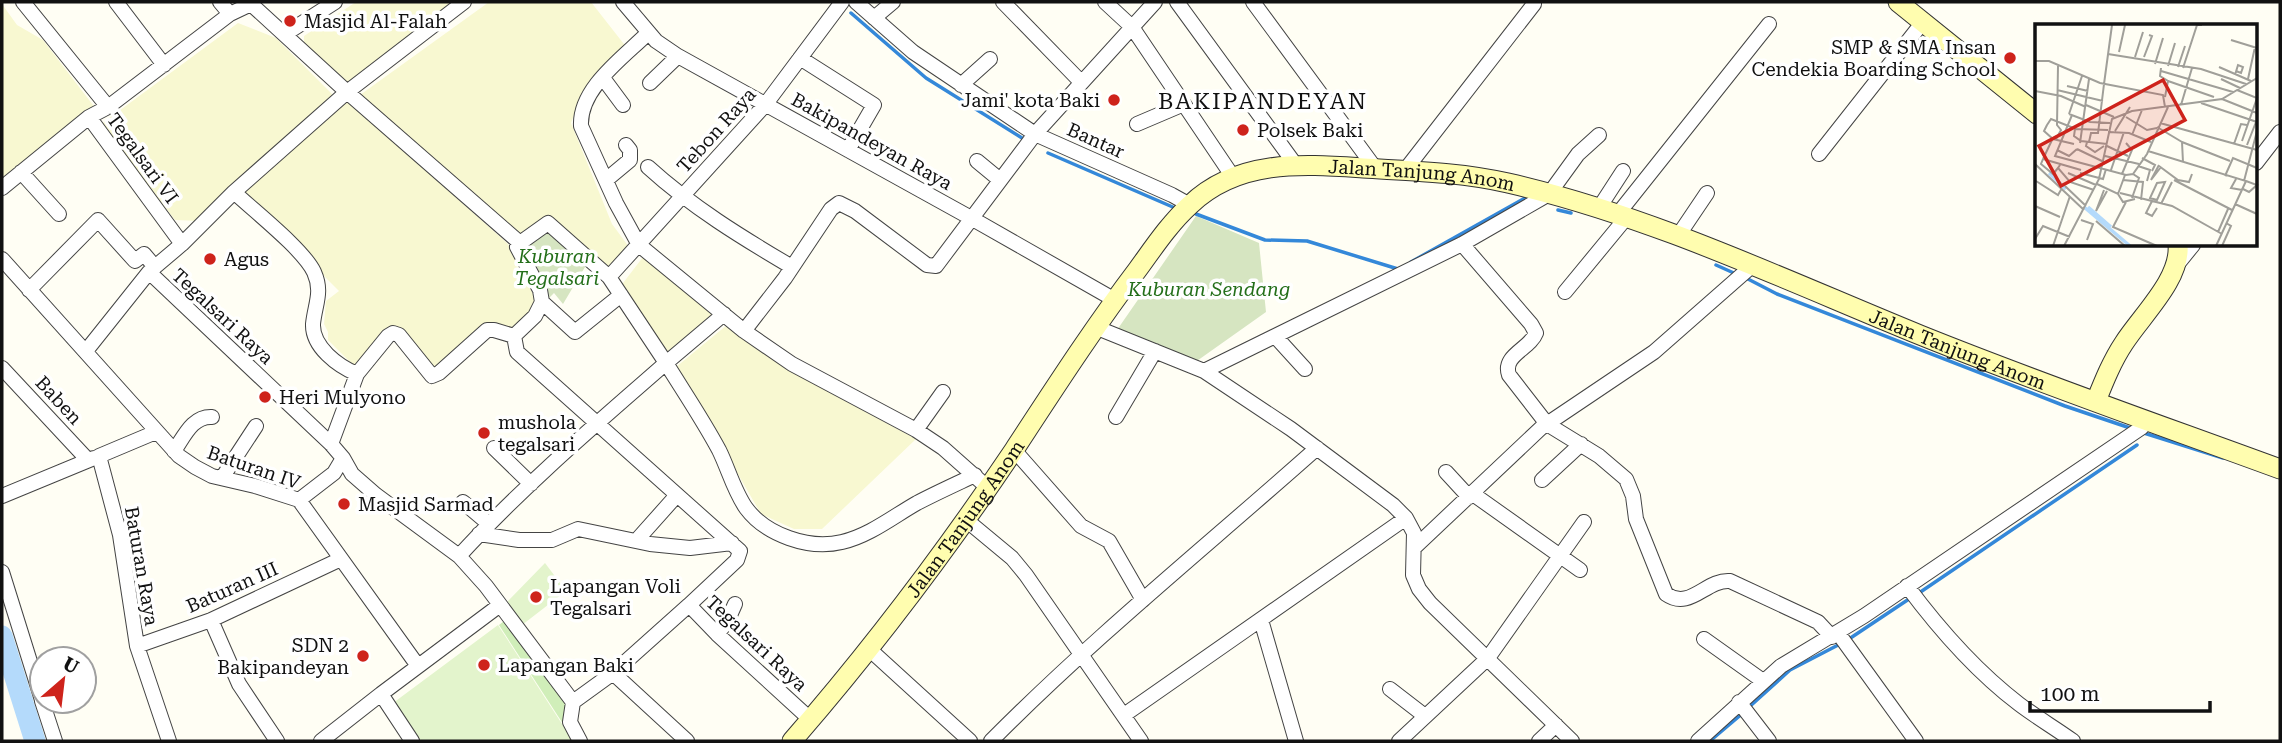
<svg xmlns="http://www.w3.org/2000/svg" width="2282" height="743" font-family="'Roboto Serif',serif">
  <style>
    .farmland { fill: #f8f8d1 }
    .green { fill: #d0eeb9 }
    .cemetery { fill: #d6e5c1 }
    .pitch { fill: #e3f4cc }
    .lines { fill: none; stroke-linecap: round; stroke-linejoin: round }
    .stream { stroke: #3488d9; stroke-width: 3.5 }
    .river { stroke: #b4dafb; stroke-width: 21 }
    .street-casing { stroke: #444; stroke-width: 16 }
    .secondary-casing { stroke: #333; stroke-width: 21 }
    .street { stroke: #fff; stroke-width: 14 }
    .secondary { stroke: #fffdaf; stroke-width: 19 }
    .poi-dot { fill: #ce231b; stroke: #fff; stroke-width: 2.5 }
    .labels { text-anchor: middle; stroke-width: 7; stroke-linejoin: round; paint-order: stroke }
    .poi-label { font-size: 19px; fill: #111; stroke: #fff; text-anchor: start }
    .street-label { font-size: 19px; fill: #111; stroke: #fff }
    .park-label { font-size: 19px; font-style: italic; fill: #246f1a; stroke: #fff }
    .quarter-label { font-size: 23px; letter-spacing: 2px; fill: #111; stroke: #fff }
    .inset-river { fill: none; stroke: #b4dafb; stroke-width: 3.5 }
    .inset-road { fill: none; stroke: #a09f99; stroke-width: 2 }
    .view { fill: #ce231b; fill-opacity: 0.15; stroke: #ce231b; stroke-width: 3.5 }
    .inset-edge { fill: none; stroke: #111; stroke-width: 3.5 }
  </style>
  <rect width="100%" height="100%" fill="#fffef4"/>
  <path class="farmland" d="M356,2H468L349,90L304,45V36Z
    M489,2H591L627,48L582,94L571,123L612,224L632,251L612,275L520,238L360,95Z
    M2,4L17,25L43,40L96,109L2,183Z
    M238,23L276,38L336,98L200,221L175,220L100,125Z
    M348,101L508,244L535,298L534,312L515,331L485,325L432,373L399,333L357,369L328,340V332L324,324L326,301L339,291L242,194Z
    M643,257L719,320L666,361L620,287Z
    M727,325L798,375L916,439L822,529H794L761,514L676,367Z"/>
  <path class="green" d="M504,621L566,705L567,730L499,625Z"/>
  <path class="cemetery" d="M1196,216L1259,243L1266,312L1194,363L1117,330Z
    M547,226L588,262L563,304L554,293L548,299L522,245Z"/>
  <path class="pitch" d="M545,563L566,591L522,625L507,602Z
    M498,625L573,741H414L389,706Z"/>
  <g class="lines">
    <path class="stream" d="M851,13L926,78L1022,138
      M1048,153L1175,208
      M1558,210L1571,213
      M1196,214L1265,240L1307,241L1398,269
      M1411,262L1527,197
      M1716,265L1736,274
      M1746,278L1777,294L2065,406L2133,429
      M2144,433L2223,458
      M1919,593L2137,445
      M1849,639L1912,597
      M1748,708L1790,670L1842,643
      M1710,741L1743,713"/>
    <path class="river" d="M2,636L35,741"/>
    <g class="street-casing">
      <path id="street" d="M23,2L108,107
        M116,2L164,65
        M220,2L230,14L251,4
        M253,2L251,4L347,92L520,243
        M464,2L347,92L234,192L182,244L149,272L331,444L343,458L352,474L376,495L459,556L486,586L573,702L613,673L687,741
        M623,2L656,41L678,56L971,218L1115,300
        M856,2L913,52L1035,134L1172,195L1190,205
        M1003,2L1081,82
        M1105,2L1132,27L1233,177
        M1177,2L1295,164
        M1253,2L1375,168
        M874,18L893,2
        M648,33C624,57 579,88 581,126L616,203L639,245L744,331L792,364L916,430L943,448L987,487
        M285,34L335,2
        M800,58L874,105L848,150
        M603,78L623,105
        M650,83L678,56
        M961,85L990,59
        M89,117L182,244
        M1137,124L1184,104
        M1819,154L1923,22
        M977,161L1000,180
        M2256,163L2280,132
        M648,167C692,207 741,237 792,267
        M1406,169L1534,4
        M21,172L59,214
        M606,180L630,160V150L626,145
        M2,188L89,117L108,107L230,14
        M234,192C254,211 303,249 314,272C323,292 315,304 313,324C312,347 338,366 357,374L388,336L393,333L399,335L432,376L439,373L487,330H494L514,336
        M1599,208L1623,171
        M1617,215L1769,24
        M1678,236L1707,193
        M1462,244L1531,324L1536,333C1530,349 1502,355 1509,375L1547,424L1599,456L1626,479L1633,496L1636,519L1666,594C1690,611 1706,579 1730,581L1818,622L1832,637
        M2,259L179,456L195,467L212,476L255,486L299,500L418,666
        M2176,266L2193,245
        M609,277L765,105L842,2
        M29,290L98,220L135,261L144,254L155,267
        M1565,292L1626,218
        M542,302L575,332L621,295
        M724,314L666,363C684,392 703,420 719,450C728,468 734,491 746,508C766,535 809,550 842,542C869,536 894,516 917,503C936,493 956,484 975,475
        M1095,327L1204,371L1291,429L1393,505L1406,518L1414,533L1413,575L1419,589L1430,603L1572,741
        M744,331L785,278L831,209L839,203L855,211L927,265L936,266L1035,134L1155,2
        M514,336L517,352L740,551L737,560L689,605L717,634L811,720
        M1275,336L1305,369
        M86,351L149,272
        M2,368L87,459
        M1204,371L1462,244L1549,194L1578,154L1599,135
        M1116,417L1155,351
        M916,430L943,392
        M156,432L99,456L120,535L137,646L169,741
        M331,444L357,374
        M494,448L531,484
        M1014,450L1081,526L1109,541L1143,600
        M174,451C184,437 192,416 212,417
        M1446,472L1469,497
        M222,478L256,426
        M1542,480L1581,444
        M1473,494L1580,570
        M2,496L94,458
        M299,500L334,473L343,458
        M463,502L489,524
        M965,519L1012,558L1026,575L1141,741
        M479,534L519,540H552L578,529L650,544L690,548L732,543
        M636,541L677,495
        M1415,547L1541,428L1654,352L1753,265
        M459,556C523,486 595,425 666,363L609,277L548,223L520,243L517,247L540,290L542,302L535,316L514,336
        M2,572L42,700
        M1907,586C1939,629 1977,672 2019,704C2036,717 2055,728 2073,741
        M211,620L239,684L277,741
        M1261,620L1296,741
        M1838,633L1916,741
        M717,634L727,622L735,604
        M1704,639L1763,681
        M137,646L211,620L341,559
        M868,648L970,741
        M613,673L689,605
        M1390,689L1425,716
        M381,694L412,741
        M42,701L55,741
        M573,702L570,722L580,741
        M1739,702L1769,741
        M1124,715L1406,518
        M321,741L381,694L500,605
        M991,741C1094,637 1208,545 1317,448
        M1399,741L1488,658L1584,522
        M1539,741L1556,725
        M1698,741L1781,666L1864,616L2141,428L2149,420"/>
    </g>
    <g class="secondary-casing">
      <g id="secondary">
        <path d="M1898,2L2037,114"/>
        <path d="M2096,401C2104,381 2112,361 2124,343C2142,315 2181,279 2178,245"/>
        <path id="s1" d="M792,741C872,649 946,551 1014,450C1054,389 1094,327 1138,269C1154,247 1170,223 1190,205C1238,159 1302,164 1363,168C1411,171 1460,172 1508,183C1651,216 1785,280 1920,335C2039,383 2160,425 2280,469"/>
      </g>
    </g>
    <use href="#street" class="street"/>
    <use href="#secondary" class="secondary"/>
  </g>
  <g class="poi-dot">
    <circle cx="290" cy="21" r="7"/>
    <circle cx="2010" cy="58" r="7"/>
    <circle cx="1114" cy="100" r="7"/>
    <circle cx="1243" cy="130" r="7"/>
    <circle cx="210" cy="259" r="7"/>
    <circle cx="265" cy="397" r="7"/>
    <circle cx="484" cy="433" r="7"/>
    <circle cx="344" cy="504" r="7"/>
    <circle cx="536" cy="597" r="7"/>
    <circle cx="363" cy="656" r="7"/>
    <circle cx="484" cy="665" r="7"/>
  </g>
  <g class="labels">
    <g class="poi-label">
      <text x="304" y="28">Masjid Al-Falah</text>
      <text x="1996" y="54" text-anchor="end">SMP &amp; SMA Insan<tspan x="1996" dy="22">Cendekia Boarding School</tspan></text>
      <text x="1100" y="107" text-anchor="end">Jami' kota Baki</text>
      <text x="1257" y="137">Polsek Baki</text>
      <text x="224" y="266">Agus</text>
      <text x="279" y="404">Heri Mulyono</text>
      <text x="498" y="429">mushola<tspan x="498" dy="22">tegalsari</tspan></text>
      <text x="358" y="511">Masjid Sarmad</text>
      <text x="550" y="593">Lapangan Voli<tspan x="550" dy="22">Tegalsari</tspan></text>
      <text x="349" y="652" text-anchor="end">SDN 2<tspan x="349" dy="22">Bakipandeyan</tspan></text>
      <text x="498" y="672">Lapangan Baki</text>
    </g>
    <g class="street-label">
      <text transform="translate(716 130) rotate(-48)" y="7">Tebon Raya</text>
      <text transform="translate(1096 140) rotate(24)" y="7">Bantar</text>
      <text transform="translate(872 141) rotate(29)" y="7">Bakipandeyan Raya</text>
      <text transform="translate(143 158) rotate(54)" y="7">Tegalsari VI</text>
      <text dy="7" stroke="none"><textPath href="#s1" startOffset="910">Jalan Tanjung Anom</textPath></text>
      <text transform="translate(223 316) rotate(43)" y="7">Tegalsari Raya</text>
      <text dy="7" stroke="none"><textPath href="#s1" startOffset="1477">Jalan Tanjung Anom</textPath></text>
      <text transform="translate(59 400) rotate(47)" y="7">Baben</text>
      <text transform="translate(254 467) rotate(19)" y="7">Baturan IV</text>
      <text dy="7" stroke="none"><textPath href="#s1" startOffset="282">Jalan Tanjung Anom</textPath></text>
      <text transform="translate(142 566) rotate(80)" y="7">Baturan Raya</text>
      <text transform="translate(232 587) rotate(-24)" y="7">Baturan III</text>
      <text transform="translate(757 643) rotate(43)" y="7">Tegalsari Raya</text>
    </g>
    <g class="park-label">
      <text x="557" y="263">Kuburan<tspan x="557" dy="22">Tegalsari</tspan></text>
      <text x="1209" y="296">Kuburan Sendang</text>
    </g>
    <g class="quarter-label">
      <text x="1263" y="109">BAKIPANDEYAN</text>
    </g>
  </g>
  <g transform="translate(2035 24)">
    <rect width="222" height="222" fill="#fffef4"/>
    <path class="inset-river" d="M14,149L31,165M49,183L95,222M53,183L76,203"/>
    <path class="inset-road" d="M196,16L222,24M84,28L90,1M73,30L166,45L211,60M100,33L108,8M109,33L117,12L114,11M0,37H14L65,59L128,71L130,83M120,40L128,14M133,42L140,19M143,43L150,22M184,43L216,57M126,44L125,52L133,57L130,73M148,44L162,1H167M126,47L198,68M200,51L203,41L208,43L206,49L201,47M186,55L205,64M213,55L220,23M133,57L179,73M69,60L77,1M32,62L53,67M22,66L68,77M202,66L222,74L207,117M0,67L26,72L51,83M187,75L222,89M166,79L222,98M51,81L79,93M146,81L157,44M34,90L55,98L75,99M34,90L47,52M37,91L20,132L91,151L98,150L112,130L133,83M91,93L112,106L122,104M125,99L222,126M12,101L16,95L41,105L73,106M12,101L9,107L18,115L39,120M122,103L147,118L148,138M40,105L39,112L46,117L72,120M80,107L95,83M73,108L94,109L116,118M97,111L107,86M21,115L26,106L22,101L23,42M52,118L51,122L60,128L69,122M54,118L56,109H63L69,60M147,118L195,137M45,119L54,55M199,120L206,100L212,101M212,121L221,98M72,122L93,132M42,125L69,138M22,126L34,132L42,125M113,127L211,157L181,222M70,132L104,140M107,134L120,141L117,147M8,135L46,146M8,135L6,140L18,150L23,144M8,135L17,116M0,140L49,186M25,141L23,144L35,158L59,166M124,141L116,156L126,143M103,142L115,146L112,157M124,142L143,156L154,158L157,150M76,146L89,108M33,149L61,161M45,149L68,155L71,145M87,150L97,126L91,119M190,152L198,134L222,144M201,155L196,164L207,166M88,156L108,158L106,176M139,156L197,186M1,157L23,171L27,164M209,157L222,107M130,158L122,176L115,174L122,159ZM62,160L83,170L90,151M30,162L51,182M208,165L214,168L222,161L211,157M69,166L61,187L72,167M85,169L137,182L187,210M83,170L88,178L100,175M97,174L104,154L98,150M117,177L111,189L117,192L122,184M91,178L78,203L122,222M126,180L137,158M200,180L222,190M0,182L25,193M46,196L58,200L52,216M61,197L90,222M183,208L193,185M0,215L8,202L35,213M18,222L35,172M29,222L64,155L77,95L97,87L187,75L222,54M187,222L196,202L191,199"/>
    <path class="view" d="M128,56L150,96L26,162L4,122Z"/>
    <rect width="222" height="222" class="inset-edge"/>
  </g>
  <rect width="2282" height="743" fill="none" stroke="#111111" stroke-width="7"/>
  <g transform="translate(63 680) rotate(28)"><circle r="33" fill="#ffffff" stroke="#a0a0a0" stroke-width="2"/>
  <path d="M0-5L12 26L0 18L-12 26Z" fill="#ce231b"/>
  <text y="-10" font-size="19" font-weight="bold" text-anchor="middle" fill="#111111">U</text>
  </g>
  <path d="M2030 701v10h180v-10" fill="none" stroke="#111111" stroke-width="3.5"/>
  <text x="2040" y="701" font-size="21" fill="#111111" stroke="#ffffff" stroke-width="5" paint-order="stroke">100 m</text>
</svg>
